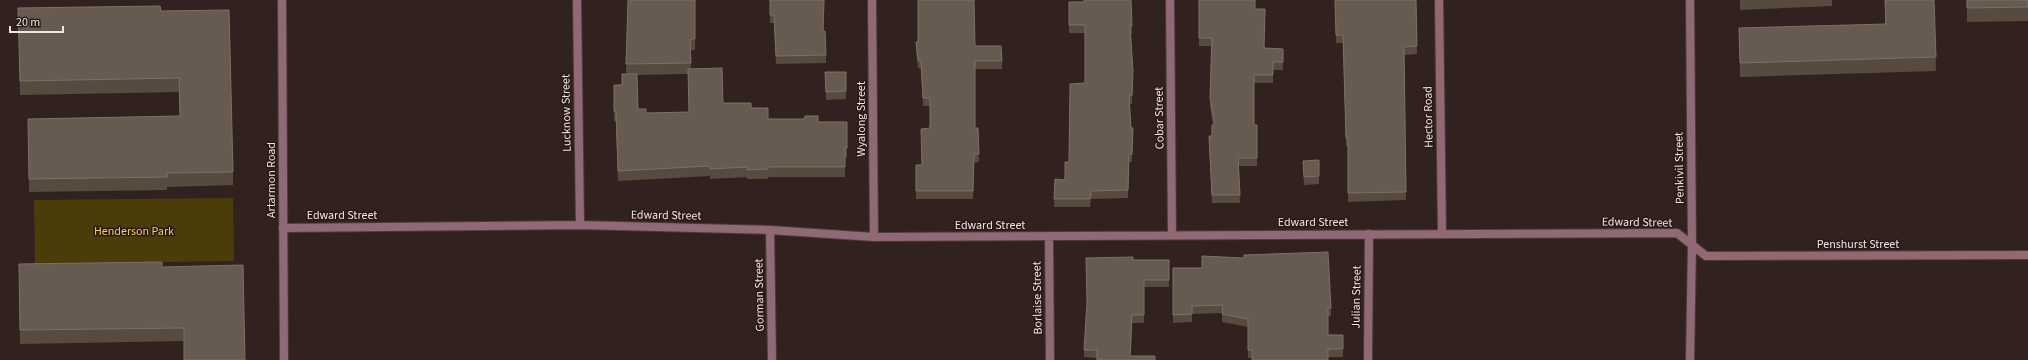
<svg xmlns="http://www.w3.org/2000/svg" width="2028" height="360" font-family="'Source Sans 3',sans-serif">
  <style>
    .green { fill: #4b3d0a }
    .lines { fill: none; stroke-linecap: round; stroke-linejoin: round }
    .minor-casing { stroke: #4d3d3a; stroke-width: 10 }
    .tertiary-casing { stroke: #4d3d3a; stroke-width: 10 }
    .minor { stroke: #916974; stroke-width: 8 }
    .tertiary { stroke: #916974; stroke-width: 8 }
    .wall { fill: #574a3f; fill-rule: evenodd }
    .building { fill: #675a51; stroke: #7c7068 }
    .labels { text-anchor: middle; stroke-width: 3; stroke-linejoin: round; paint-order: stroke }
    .street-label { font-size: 12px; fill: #f0e4e2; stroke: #281916 }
    .park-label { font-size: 12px; fill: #f6d252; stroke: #281916 }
  </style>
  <rect width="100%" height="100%" fill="#32221f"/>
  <path class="green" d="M233,198L234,261L35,264L34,200Z"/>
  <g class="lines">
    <g class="minor-casing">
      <path id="minor" d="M577,0L580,225
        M872,0L874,237
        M1170,0L1172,235
        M1439,0L1442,233
        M1690,0L1692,245L1690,360
        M283,228L580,225L770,230L874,237L1677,233L1706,256L2028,255
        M770,230L772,360
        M1049,237L1050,360
        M1368,360L1369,234"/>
    </g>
    <g class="tertiary-casing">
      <path id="tertiary" d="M282,0L284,360"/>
    </g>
    <use href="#minor" class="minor"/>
    <use href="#tertiary" class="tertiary"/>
  </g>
  <path class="wall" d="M695,0V50H690L691,69L723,103L751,108L768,119L818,122H847V158H845V177H768V179H747V177L710,179V176L618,181L616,122L614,121V85H622L626,74V64ZM688,74L689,112L646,113L638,109L637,75Z
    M770,0L824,31L826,55V63L776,64L774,23H770Z
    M1131,0L1132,34H1131L1133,79L1132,104H1129L1131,128H1133L1132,162H1129L1128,198L1091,199L1090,207H1054L1055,179L1065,180L1085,83V33H1069V2Z
    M1199,0L1255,9L1265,48L1283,49V70H1273V83H1254V125H1257V166H1239L1240,203H1212L1209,144V136H1212L1213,125L1210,106L1211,46H1199Z
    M1335,0H1416L1417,54L1404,55L1406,200L1348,202V146H1346L1343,43H1336Z
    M1740,0H1832V6L1740,10Z
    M1885,0H1934L1936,71L1740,77L1739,28L1885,24Z
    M1967,0H2028V21L1967,22Z
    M18,8L161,11L233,172V185L167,187V190L29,192L28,119L180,116L179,92L20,95Z
    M916,42L975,46L1002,61V69H975V128H978L979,162L974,163L973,199H916V165H922L930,128V106H923L921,69L918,68L916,50Z
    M825,72L846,91V99L826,100Z
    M1319,160V184L1304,185L1303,161Z
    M1133,260H1169V287H1144V323H1132L1131,356L1155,360H1097V358L1084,357V350Z
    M19,264L162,267L245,360L184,341L20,344Z
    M1173,268L1331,308V316H1328V335H1343V357L1248,358V327L1222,322V313L1192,314V322L1173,323Z"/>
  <path class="building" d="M628,0H695V39H690L691,63L626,64Z
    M770,0H824L823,31H825L826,55L776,56L774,15H770Z
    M918,0H974L975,46H1001L1002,61H975V128H978L979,154H974L973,191H916V165H922L921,129L930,128V98H923L921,61L918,60L916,42H918Z
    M1084,0H1131L1132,26H1130L1133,71L1132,95L1129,96L1131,128H1133L1132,154H1129L1128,190L1091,191L1090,199H1054L1055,179L1065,180V162H1069L1070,84L1085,83V25H1069V2H1084Z
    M1199,0H1255V9H1265L1264,48L1283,49V62H1273V75H1254V125H1257V158H1238L1240,195H1212L1209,136H1212V125H1215L1210,98L1212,38H1199Z
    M1335,0H1416L1417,46L1404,47L1406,192L1348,193V138H1346L1343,35H1336Z
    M1885,0H1934L1936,57L1740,63L1739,28L1886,24Z
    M1967,0H2028V7L1967,8Z
    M160,6L161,11L229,10L233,172L167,173V177L29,179L28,119L180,116L179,78L20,81L18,8Z
    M722,68L723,103H751V108H768V119H804L805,116H818V122H847V148H845V167H768V169L747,170V167L710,169V166L618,171L616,112L614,111V85H622V74H637L638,109H646V113L689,112L688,69Z
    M825,72H846V91L826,92Z
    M1319,160V176L1304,177L1303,161Z
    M1328,252L1331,308H1328V335H1343V349H1328V360H1252V350H1248V319L1222,314L1223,305L1192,306V314L1173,315V268H1202V256L1244,258V255Z
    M1133,257V260H1169V280H1144V315H1132L1130,356H1155V360H1097V350H1084L1087,302L1086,258Z
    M162,262V267L243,265L245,360H184V328L20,330L19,264Z"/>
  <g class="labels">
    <g class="street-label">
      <text transform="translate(566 113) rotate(-91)" y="4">Lucknow Street</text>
      <text transform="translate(1428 117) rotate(-91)" y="4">Hector Road</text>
      <text transform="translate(1159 118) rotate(-91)" y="4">Cobar Street</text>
      <text transform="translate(861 119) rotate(-90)" y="4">Wyalong Street</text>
      <text transform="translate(1679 168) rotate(-91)" y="4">Penkivil Street</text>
      <text transform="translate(271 180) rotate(-90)" y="4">Artarmon Road</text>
      <text x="342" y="219">Edward Street</text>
      <text transform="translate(666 215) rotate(1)" y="4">Edward Street</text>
      <text x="1313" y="226">Edward Street</text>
      <text transform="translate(1637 222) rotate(1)" y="4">Edward Street</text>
      <text x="990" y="229">Edward Street</text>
      <text x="1858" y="248">Penshurst Street</text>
      <text transform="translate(759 295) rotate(-91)" y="4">Gorman Street</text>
      <text transform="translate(1356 297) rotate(-89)" y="4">Julian Street</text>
      <text transform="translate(1037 298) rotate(-91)" y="4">Borlaise Street</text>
    </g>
    <g class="park-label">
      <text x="134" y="235">Henderson Park</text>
    </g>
  </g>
  <path d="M10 26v6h53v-6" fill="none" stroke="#f0e4e2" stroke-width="2"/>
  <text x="16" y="26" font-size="12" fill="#f0e4e2" stroke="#281916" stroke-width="3" paint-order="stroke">20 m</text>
</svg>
